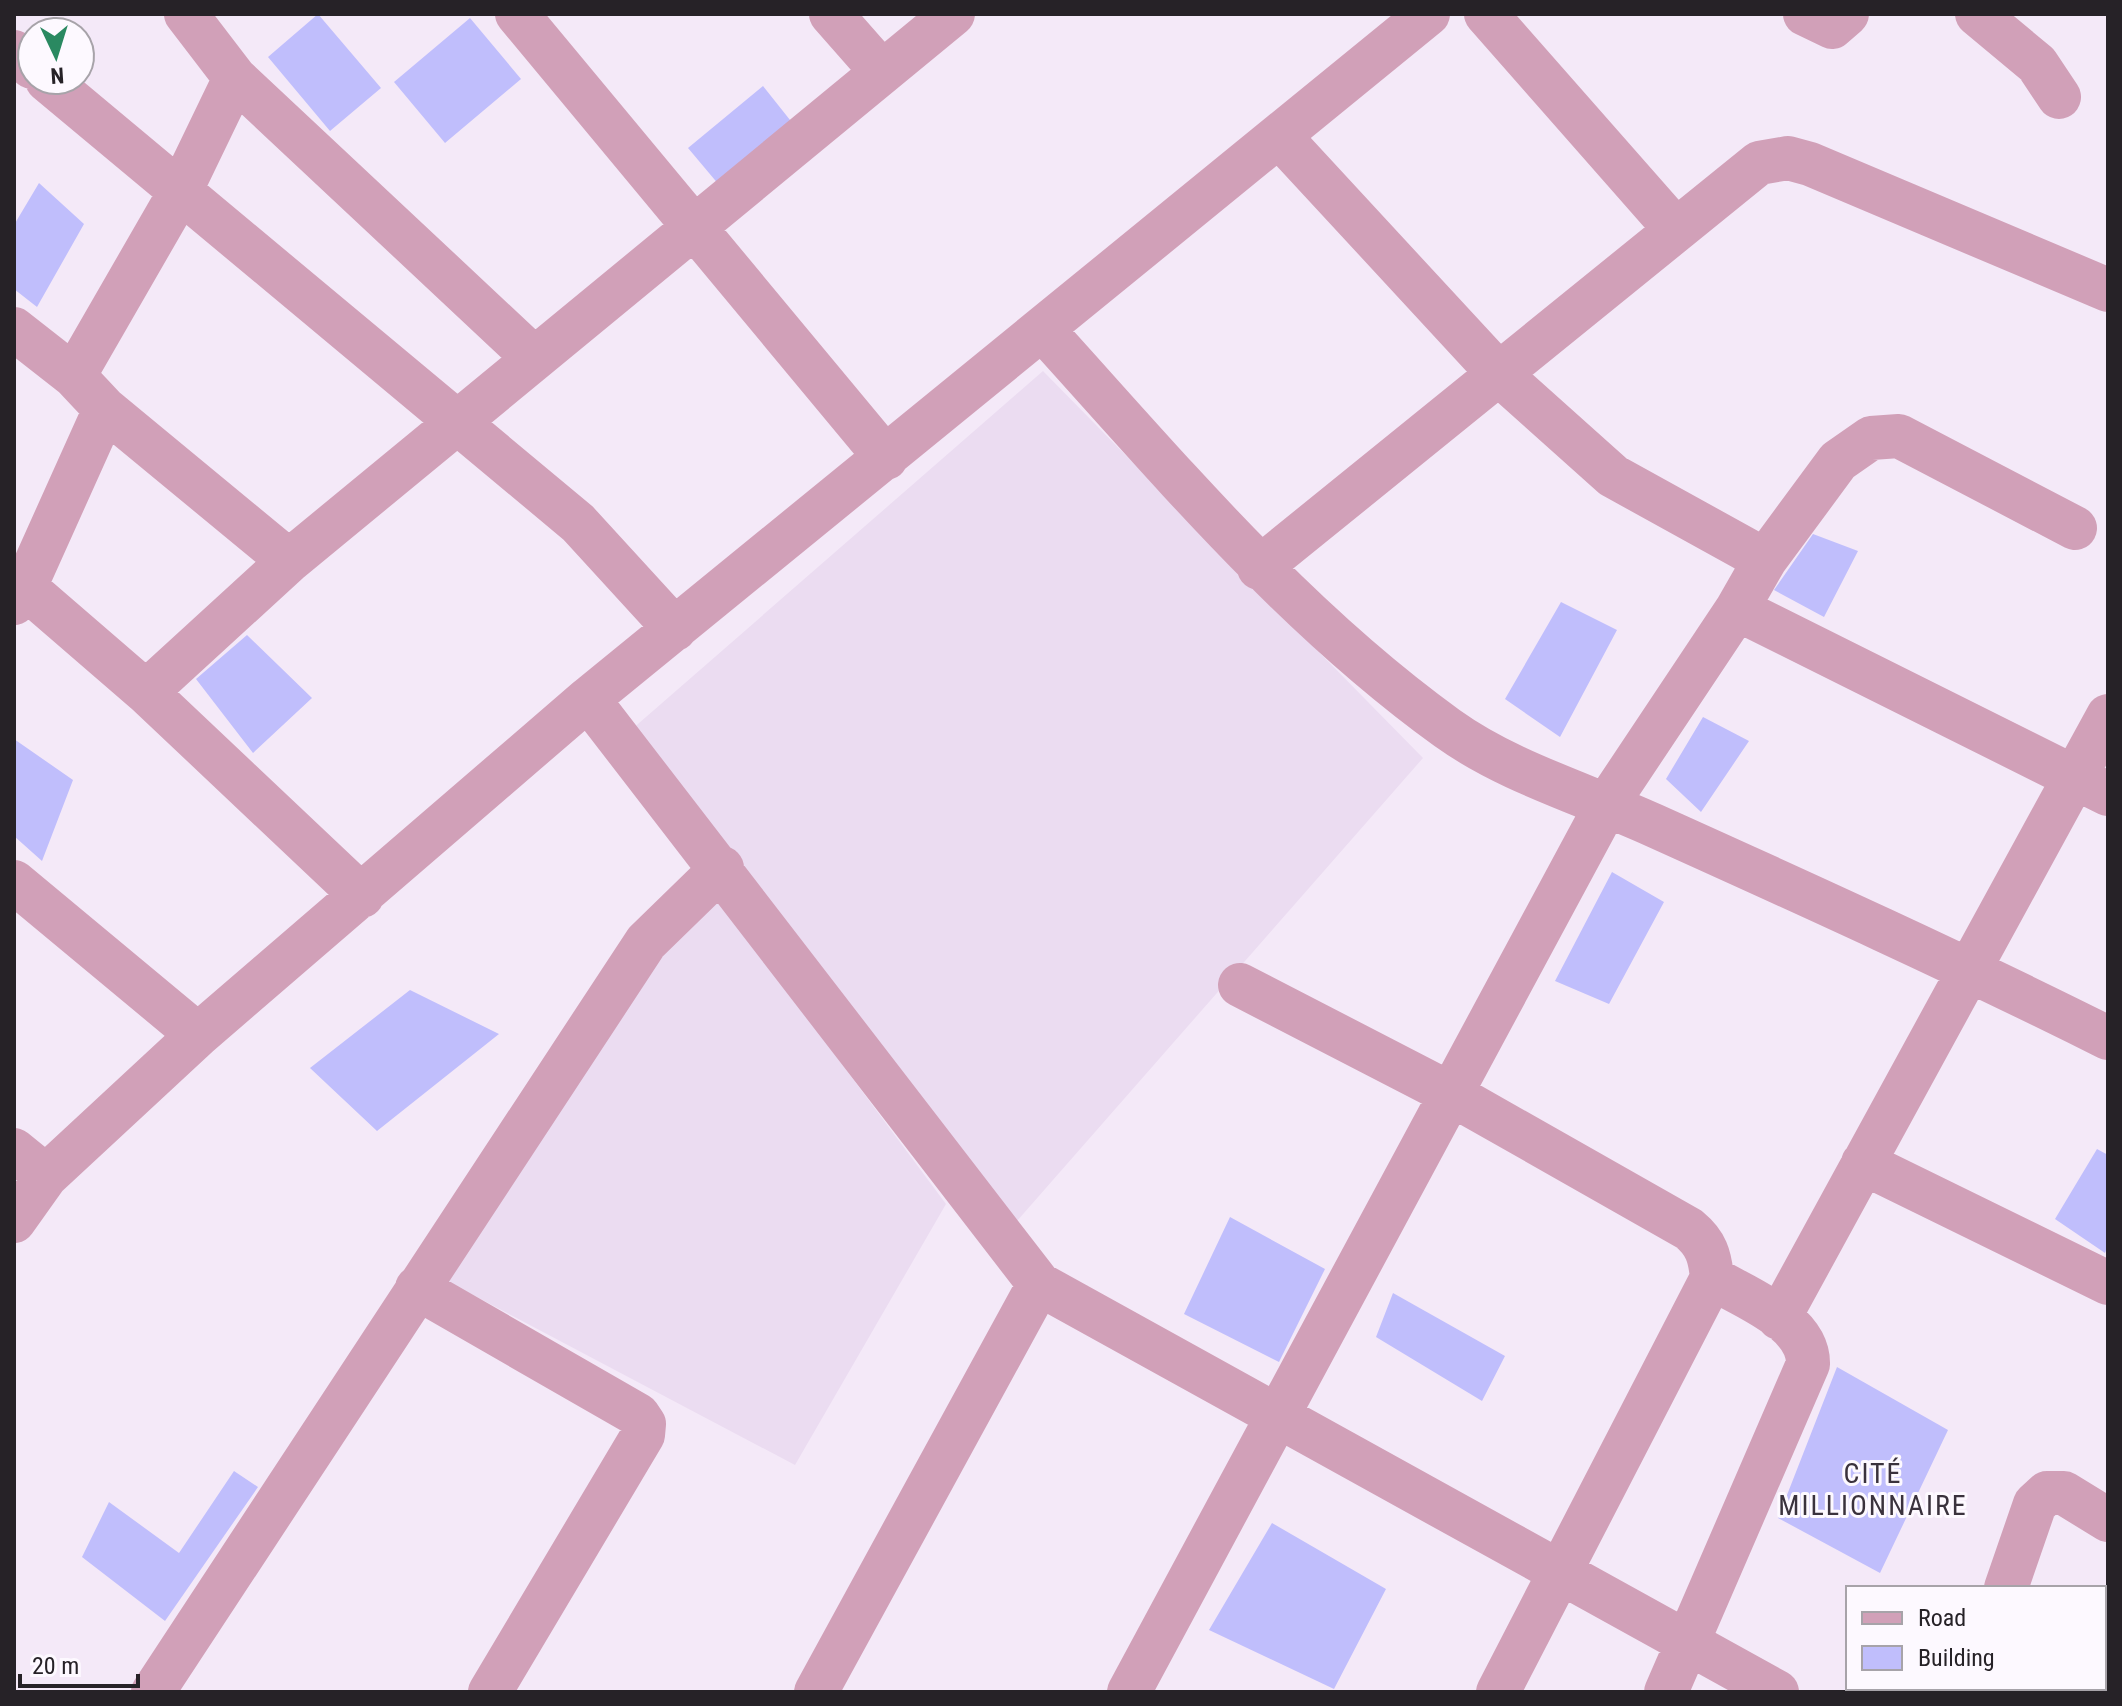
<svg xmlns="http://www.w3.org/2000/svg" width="2122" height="1706" font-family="'Roboto Condensed',sans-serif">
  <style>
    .built { fill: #ebdcf1 }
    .building { fill: #c0befc }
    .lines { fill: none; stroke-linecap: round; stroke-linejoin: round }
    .minor { stroke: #d1a0b8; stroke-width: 44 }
    .labels { text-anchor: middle; stroke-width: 6; stroke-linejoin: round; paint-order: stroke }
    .neighbourhood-label { font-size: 28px; letter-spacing: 2px; fill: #3a323d; stroke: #fdf9ff }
  </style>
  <rect width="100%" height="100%" fill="#f4e9f8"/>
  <path class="built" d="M1043,371L1423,758L1017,1221L623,737Z
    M719,899L946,1204L795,1465L439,1277L671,928Z"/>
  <path class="building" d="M318,14L381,88L330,131L268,57Z
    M470,18L521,79L445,143L394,82Z
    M763,86L794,125L725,192L688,148Z
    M39,183L84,224L37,307L14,289V225Z
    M1813,534L1858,551L1824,617L1774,590Z
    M1561,602L1617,630L1560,737L1505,699Z
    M247,635L312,698L253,753L196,679Z
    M1703,717L1749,741L1701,812L1666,779Z
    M14,739L73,780L42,861L14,836Z
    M1612,872L1664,902L1609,1004L1555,981Z
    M410,990L499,1034L377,1131L310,1068Z
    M2097,1149L2108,1155V1245L2105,1253L2055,1219Z
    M1230,1217L1325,1269L1279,1362L1184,1314Z
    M1393,1293L1505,1356L1482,1401L1376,1337Z
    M1837,1367L1948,1430L1880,1573L1778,1518Z
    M234,1471L258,1487L165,1621L82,1557L109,1502L179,1553Z
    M1272,1523L1386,1589L1334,1689L1209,1630Z"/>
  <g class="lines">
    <path class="minor" d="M186,14L235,78L534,358
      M517,14L886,458
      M831,14L882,72
      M1486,14L1676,230
      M1805,14L1832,27L1847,14
      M1977,14L2037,64L2059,97
      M14,52L32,67
      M47,80L578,523L675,629
      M1279,136L1499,374L1613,476L1765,560
      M14,329L74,376L105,409L289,561
      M1044,331C1171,471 1293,617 1447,728C1508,772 1585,794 1653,825C1806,894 1958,963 2108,1038
      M74,376L180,192L235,78
      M1259,568L1759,163L1788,158L1810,164L2108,290
      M14,578L146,692L362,896
      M14,603L25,587L105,409
      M1737,609L2108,794
      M146,692L289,561L953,14
      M588,699L1039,1284L1777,1692
      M14,882L198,1035
      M1240,985L1451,1094L1689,1229C1706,1243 1710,1256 1712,1278C1744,1297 1809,1321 1808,1364L1666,1692
      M14,1150L46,1176
      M1863,1163L2108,1283
      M14,1221L46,1176L198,1035L588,699L1428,14
      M417,1288L638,1415L644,1424L643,1435L490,1692
      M1779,1318L2108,716
      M2006,1588L2035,1504L2047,1493H2064L2108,1520
      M153,1692L646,942L722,868
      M816,1692L1039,1284
      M1129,1692L1607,804L1737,609L1765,560L1838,461L1871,438L1899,436L2075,528
      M1498,1692L1712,1278
      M1969,1692L1970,1688"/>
  </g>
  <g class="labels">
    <g class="neighbourhood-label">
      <text x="1873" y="1483">CITÉ<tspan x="1873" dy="32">MILLIONNAIRE</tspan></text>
    </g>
  </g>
  <rect width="2122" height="1706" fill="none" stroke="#262227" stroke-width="32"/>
  <rect x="1846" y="1586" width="260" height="104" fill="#fdf9ff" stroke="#a7a3a9" stroke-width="2"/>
  <rect x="1862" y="1612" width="40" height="12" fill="#d1a0b8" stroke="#a7a3a9" stroke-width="2"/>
  <text x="1918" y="1626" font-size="24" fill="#262227">Road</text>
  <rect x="1862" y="1646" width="40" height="24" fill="#c0befc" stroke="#a7a3a9" stroke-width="2"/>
  <text x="1918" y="1666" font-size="24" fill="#262227">Building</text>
  <g transform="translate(56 56) rotate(176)"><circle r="38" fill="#fdf9ff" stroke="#a7a3a9" stroke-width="2"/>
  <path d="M0-6L14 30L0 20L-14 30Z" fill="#2a8961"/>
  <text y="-12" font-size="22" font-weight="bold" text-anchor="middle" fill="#262227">N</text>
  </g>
  <path d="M20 1674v12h118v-12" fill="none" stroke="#262227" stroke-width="4"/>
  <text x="32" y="1674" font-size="24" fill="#262227" stroke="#fdf9ff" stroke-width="6" paint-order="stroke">20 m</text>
</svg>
